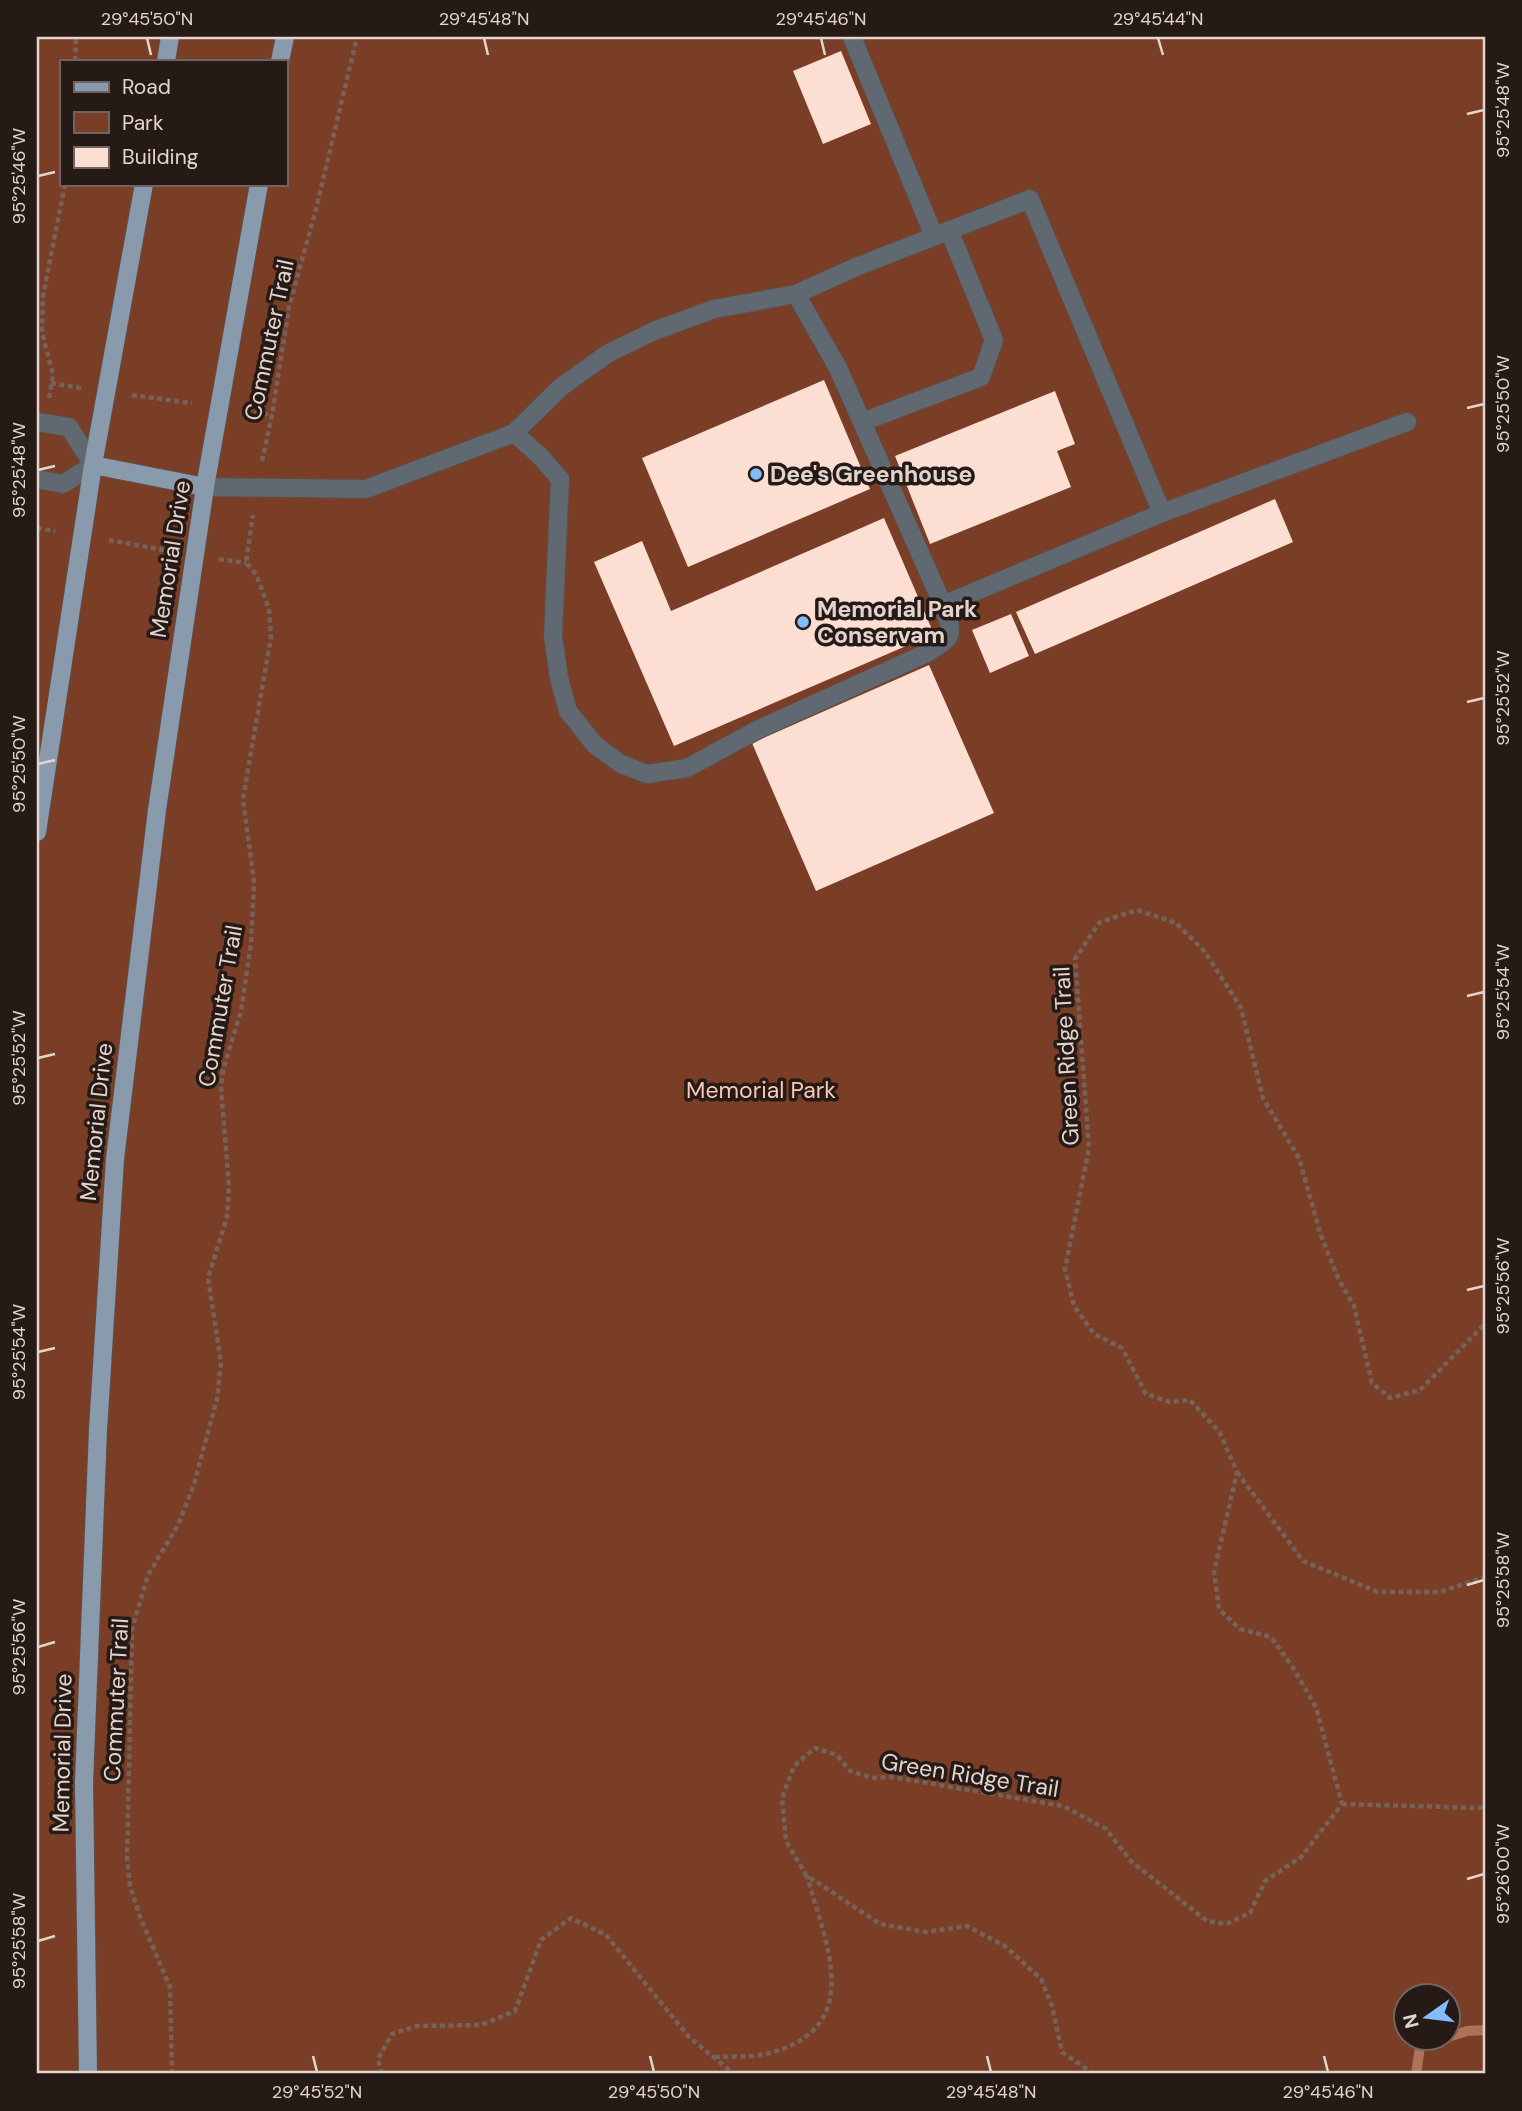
<svg xmlns="http://www.w3.org/2000/svg" width="1522" height="2111" font-family="'DM Sans',sans-serif">
  <style>
    .green { fill: #7a3e26; fill-rule: evenodd }
    .lines { fill: none; stroke-linecap: round; stroke-linejoin: round }
    .stream { stroke: #ae725a; stroke-width: 10 }
    .building { fill: #fdded2 }
    .minor-casing { stroke: #624d44; stroke-width: 20 }
    .major-casing { stroke: #624d44; stroke-width: 20 }
    .path { stroke: #76625a; stroke-width: 4.5; stroke-dasharray: 5 3.5; stroke-linecap: butt }
    .minor { stroke: #606871; stroke-width: 18 }
    .major { stroke: #899aac; stroke-width: 18 }
    .ticks { fill: none; stroke: #e3d4ce; stroke-width: 2.5 }
    .poi-dot { fill: #82bcfa; stroke: #251a16; stroke-width: 2.5 }
    .labels { text-anchor: middle; stroke-width: 7; stroke-linejoin: round; paint-order: stroke }
    .street-label { font-size: 23px; fill: #e3d4ce; stroke: #251a16 }
    .poi-label { font-size: 23px; font-weight: bold; fill: #e3d4ce; stroke: #251a16; text-anchor: start }
    .park-label { font-size: 23px; fill: #f7c8b7; stroke: #251a16 }
    .neatline { fill: none; stroke: #e3d4ce; stroke-width: 2.5 }
    .ticks-label { font-size: 18px; text-anchor: middle; fill: #e3d4ce }
  </style>
  <rect width="100%" height="100%" fill="#462f26"/>
  <path class="green" d="M37,37H1485V2074H37ZM61,61H285V184H61ZM1406,1996H1448V2038H1406Z"/>
  <g class="lines">
    <path class="stream" d="M1448,2037L1467,2031L1485,2030
      M1416,2074L1420,2047L1447,2038"/>
  </g>
  <path class="building" d="M841,51L871,124L823,144L793,71Z
    M824,380L870,489L688,567L642,458Z
    M1055,391L1075,444L1057,451L1071,487L930,544L895,456Z
    M1275,499L1293,542L1035,654L1016,612Z
    M884,518L934,634L674,746L594,562L642,541L671,611Z
    M1011,614L1029,656L990,673L972,630Z
    M929,665L994,813L816,891L752,743Z"/>
  <g class="lines">
    <g class="minor-casing">
      <path id="minor" d="M852,37L934,236
        M796,294L838,368L943,605L1162,513L1407,422
        M37,422L69,427L93,465L63,484L37,479
        M862,422L981,377L994,340L949,230
        M514,433L540,456L560,479L553,636L559,678L568,711L595,745L621,764L647,774L687,768L759,729L927,653C955,636 954,635 943,605
        M205,487L366,489L514,433L561,387L607,354L654,331L714,309L796,294L856,267L1030,199L1162,513"/>
    </g>
    <g class="major-casing">
      <path id="major" d="M166,61L170,37
        M280,61L285,37
        M93,465L205,487
        M37,832L93,465L144,184
        M88,2074L84,1782L98,1430L115,1159L157,810L205,487L259,184"/>
    </g>
    <path class="path" d="M75,61L76,37
      M51,383L81,388
      M132,395L192,403
      M49,398L53,375L42,332L43,296L65,184
      M246,411L272,415
      M262,461L272,415L289,307L316,209L357,37
      M37,528L55,531
      M109,540L169,551
      M219,559L246,563
      M1237,1472L1303,1561L1378,1592H1440L1485,1577
      M1342,1804L1480,1808L1485,1806
      M715,2057C732,2056 752,2058 769,2053C866,2028 826,1944 807,1876
      M172,2074L170,1987L140,1917L130,1886L127,1857L132,1629L148,1575L178,1525L194,1484L217,1399L221,1363L208,1278L227,1217L229,1186L221,1088L223,1070L241,1011L251,943L254,882L243,799L271,637L269,609L256,574L246,563L253,515
      M382,2074L378,2059L392,2034L417,2026L481,2025L515,2011L541,1940L571,1918L606,1935L689,2037L734,2074
      M1094,2074L1062,2052L1052,2006L1041,1979L1005,1946L967,1926L926,1932L880,1924L806,1875L786,1841L782,1798L794,1766L815,1748L837,1755L850,1771L873,1778L892,1777L1063,1806L1106,1829L1131,1861L1207,1921L1226,1924L1250,1913L1265,1881L1301,1857L1342,1804L1316,1707L1292,1666L1271,1637L1240,1629L1219,1609L1214,1572L1237,1472L1220,1433L1190,1400L1170,1402L1146,1394L1122,1348L1094,1334L1074,1306L1065,1269L1089,1148L1075,959L1100,922L1137,910L1176,923L1205,952L1241,1008L1263,1098L1299,1158L1320,1233L1338,1278L1354,1306L1372,1383L1390,1398L1420,1390L1481,1328L1485,1319"/>
    <use href="#minor" class="minor"/>
    <use href="#major" class="major"/>
  </g>
  <path class="ticks" d="M147,38L151,55M484,38L488,55M821,38L825,55M1158,38L1163,55M1467,114L1484,110M38,176L55,172M1467,408L1484,404M38,470L55,466M1467,702L1484,698M38,764L55,760M1467,996L1484,992M38,1058L55,1054M1467,1290L1484,1286M38,1352L55,1348M1467,1585L1484,1580M38,1647L55,1642M1467,1879L1484,1874M38,1941L55,1936M313,2056L317,2072M650,2056L654,2072M987,2056L991,2072M1324,2056L1328,2072"/>
  <g class="poi-dot">
    <circle cx="756" cy="474" r="7"/>
    <circle cx="803" cy="622" r="7"/>
  </g>
  <g class="labels">
    <g class="street-label">
      <text transform="translate(269 340) rotate(-78)" y="8">Commuter Trail</text>
      <text transform="translate(170 559) rotate(-81)" y="8">Memorial Drive</text>
      <text transform="translate(220 1006) rotate(-80)" y="8">Commuter Trail</text>
      <text transform="translate(1066 1056) rotate(-93)" y="8">Green Ridge Trail</text>
      <text transform="translate(96 1122) rotate(-84)" y="8">Memorial Drive</text>
      <text transform="translate(116 1700) rotate(-87)" y="8">Commuter Trail</text>
      <text transform="translate(62 1753) rotate(-89)" y="8">Memorial Drive</text>
      <text transform="translate(970 1775) rotate(9)" y="8">Green Ridge Trail</text>
    </g>
    <g class="poi-label">
      <text x="770" y="482">Dee's Greenhouse</text>
      <text x="817" y="617">Memorial Park<tspan x="817" dy="26">Conservam</tspan></text>
    </g>
    <g class="park-label">
      <text x="761" y="1098">Memorial Park</text>
    </g>
  </g>
  <rect width="1522" height="2111" fill="none" stroke="#251a16" stroke-width="77"/>
  <rect x="60" y="60" width="228" height="126" fill="#251a16" stroke="#716460" stroke-width="2"/>
  <rect x="74" y="82" width="35" height="10" fill="#899aac" stroke="#716460" stroke-width="2"/>
  <text x="122" y="94" font-size="21" fill="#e3d4ce">Road</text>
  <rect x="74" y="112" width="35" height="21" fill="#7a3e26" stroke="#716460" stroke-width="2"/>
  <text x="122" y="130" font-size="21" fill="#e3d4ce">Park</text>
  <rect x="74" y="147" width="35" height="21" fill="#fdded2" stroke="#716460" stroke-width="2"/>
  <text x="122" y="164" font-size="21" fill="#e3d4ce">Building</text>
  <g transform="translate(1427 2017) rotate(256)"><circle r="33" fill="#251a16" stroke="#716460" stroke-width="2"/>
  <path d="M0-5L12 26L0 18L-12 26Z" fill="#82bcfa"/>
  <text y="-10" font-size="19" font-weight="bold" text-anchor="middle" fill="#e3d4ce">N</text>
  </g>
  <rect x="38" y="38" width="1446" height="2034" class="neatline"/>
  <g class="ticks-label">
    <text x="147" y="25">29°45'50"N</text>
    <text x="484" y="25">29°45'48"N</text>
    <text x="821" y="25">29°45'46"N</text>
    <text x="1158" y="25">29°45'44"N</text>
    <text transform="translate(1503 110) rotate(-90)" y="6">95°25'48"W</text>
    <text transform="translate(19 176) rotate(-90)" y="6">95°25'46"W</text>
    <text transform="translate(1503 404) rotate(-90)" y="6">95°25'50"W</text>
    <text transform="translate(19 470) rotate(-90)" y="6">95°25'48"W</text>
    <text transform="translate(1503 698) rotate(-90)" y="6">95°25'52"W</text>
    <text transform="translate(19 764) rotate(-90)" y="6">95°25'50"W</text>
    <text transform="translate(1503 992) rotate(-90)" y="6">95°25'54"W</text>
    <text transform="translate(19 1058) rotate(-90)" y="6">95°25'52"W</text>
    <text transform="translate(1503 1286) rotate(-90)" y="6">95°25'56"W</text>
    <text transform="translate(19 1352) rotate(-90)" y="6">95°25'54"W</text>
    <text transform="translate(1503 1580) rotate(-90)" y="6">95°25'58"W</text>
    <text transform="translate(19 1647) rotate(-90)" y="6">95°25'56"W</text>
    <text transform="translate(1503 1874) rotate(-90)" y="6">95°26'00"W</text>
    <text transform="translate(19 1941) rotate(-90)" y="6">95°25'58"W</text>
    <text x="317" y="2098">29°45'52"N</text>
    <text x="654" y="2098">29°45'50"N</text>
    <text x="991" y="2098">29°45'48"N</text>
    <text x="1328" y="2098">29°45'46"N</text>
  </g>
</svg>
